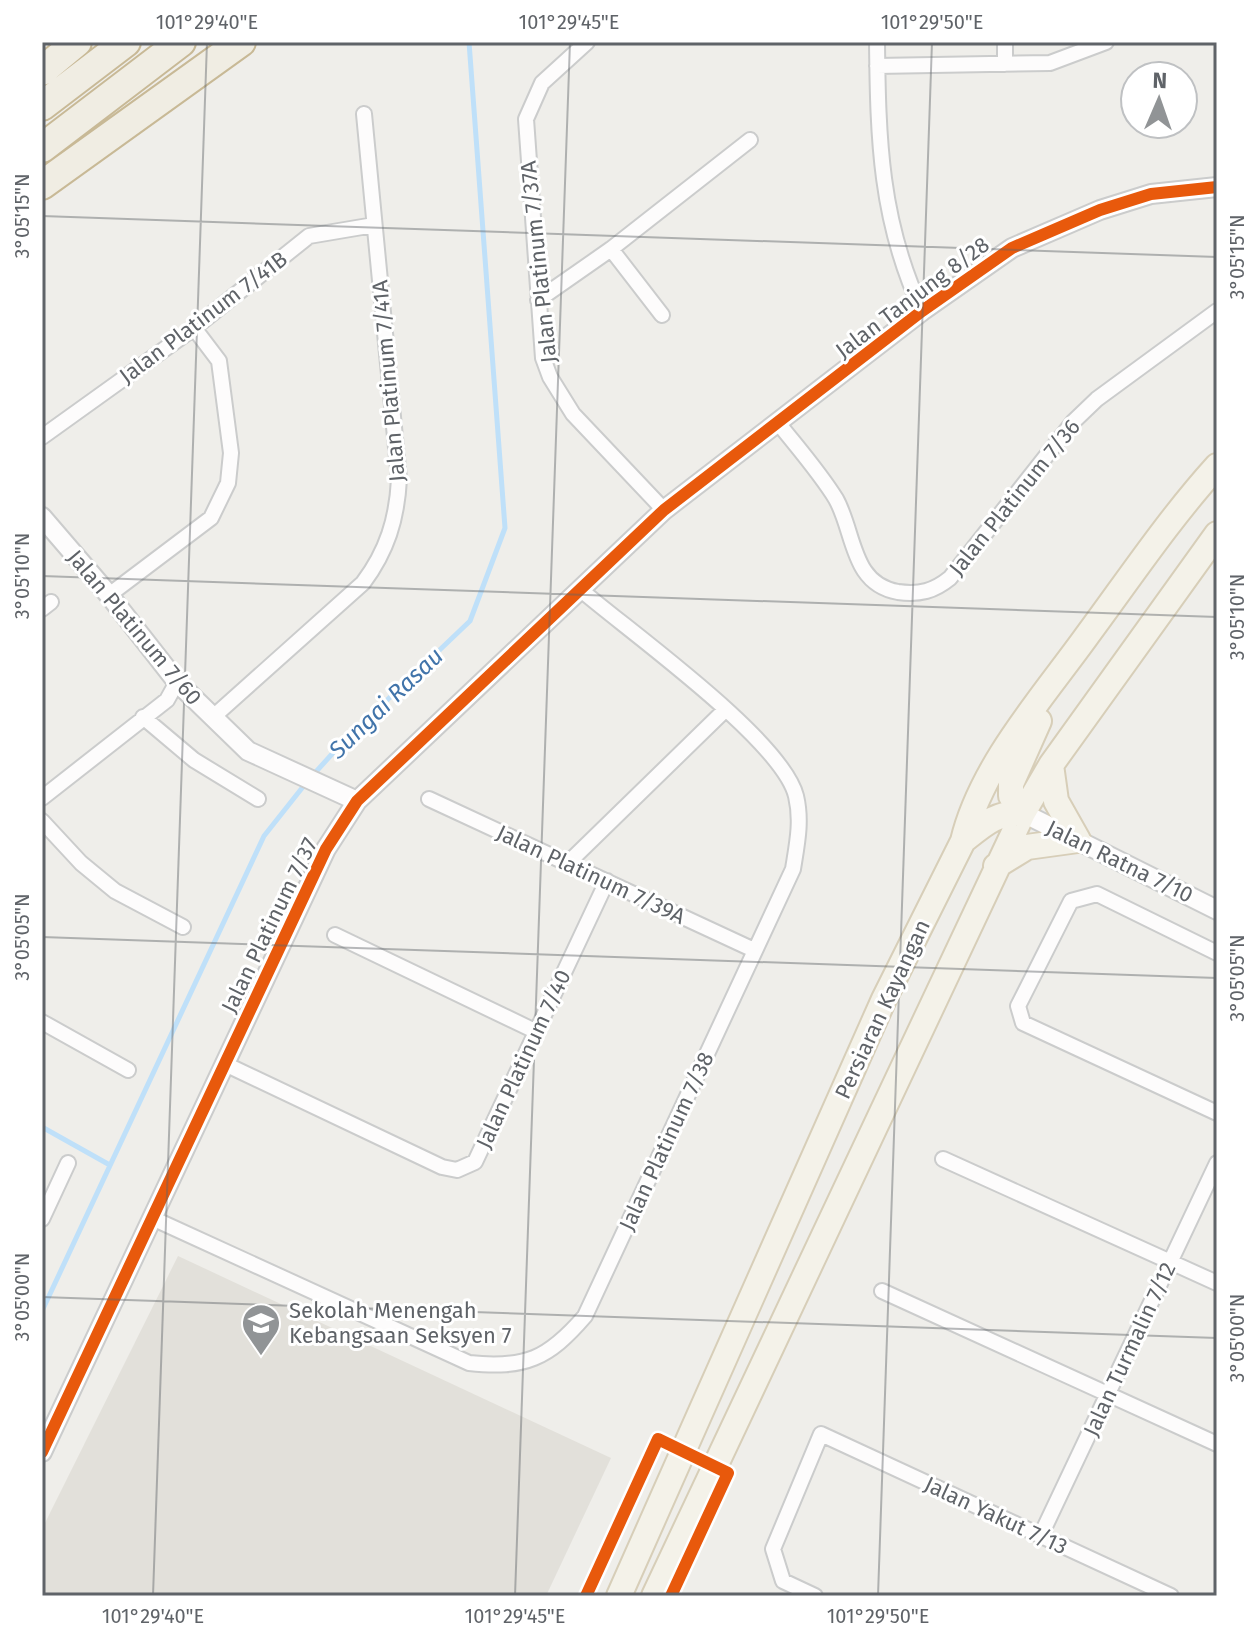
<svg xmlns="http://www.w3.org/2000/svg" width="1259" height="1638" font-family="'Fira Sans',sans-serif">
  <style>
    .education { fill: #e2e0da }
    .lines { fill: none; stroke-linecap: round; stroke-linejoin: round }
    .stream { stroke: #bfe0f9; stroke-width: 5 }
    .minor-casing { stroke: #cbcccc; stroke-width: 18 }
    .tertiary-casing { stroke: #cbcccc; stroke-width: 22 }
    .primary-casing { stroke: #d7ceb8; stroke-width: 28 }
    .motorway-casing { stroke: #c8b996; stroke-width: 32 }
    .minor { stroke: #fdfcfc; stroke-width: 14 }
    .tertiary { stroke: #fdfcfc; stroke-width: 18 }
    .primary { stroke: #f4f2e9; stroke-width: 24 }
    .motorway { stroke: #f0ede3; stroke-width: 28 }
    .cycleway-casing { stroke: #fff; stroke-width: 17 }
    .cycleway { stroke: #e8590c; stroke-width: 12 }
    .ticks { fill: none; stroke: #5f6368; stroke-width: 2; stroke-opacity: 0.45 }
    .labels { text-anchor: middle; stroke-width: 6; stroke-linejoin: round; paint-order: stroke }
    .street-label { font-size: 22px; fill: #5f6368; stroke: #fff }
    .poi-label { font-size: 22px; fill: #5f6368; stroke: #fff; text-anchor: start }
    .water-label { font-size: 24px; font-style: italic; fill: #4174aa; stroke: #fff }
    .neatline { fill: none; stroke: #5f6368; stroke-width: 3 }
    .ticks-label { font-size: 20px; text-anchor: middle; fill: #5f6368 }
  </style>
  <rect width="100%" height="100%" fill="#efeeea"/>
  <path class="education" d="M178,1256L611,1458L546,1596H42V1529Z"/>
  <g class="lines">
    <path class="stream" d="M313,775L342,743L470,621L505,528L469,42
      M42,1127L108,1164
      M42,1311L264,836L306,783"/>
    <g class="minor-casing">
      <path id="minor" d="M587,42L542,83L526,119L543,358L550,377L573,414L664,510
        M877,42C878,139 880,221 922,311
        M1005,42V64
        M877,66L1050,63L1106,42
        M611,249L662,315
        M538,300L611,249L750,140
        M779,424C798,448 820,473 836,499C855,533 851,584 898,592C920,595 934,591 950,578L1073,422L1097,399L1217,311
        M42,437L194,328L309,236L374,225
        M109,595L211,518L228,483L231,453L219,361L194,328
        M42,609L51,602
        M143,717L194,760L258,799
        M212,718L363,583C387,551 397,519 399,479L364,114
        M42,798L167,700L177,682
        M429,799L754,950
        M42,821L81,863L115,891L183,927
        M568,863L725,710
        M335,935L537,1032
        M1217,953L1097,894L1071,901L1018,1006L1023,1023L1217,1113
        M42,1022L128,1070
        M225,1064L442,1167L457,1170L475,1162L607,881
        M943,1159L1217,1283
        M152,1218L469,1363C525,1369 548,1359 585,1316L793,869C797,844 802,821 796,796C782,740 630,632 581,590
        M42,1219L68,1163
        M882,1291L1217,1444
        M1041,1535L1217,1163
        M815,1596L783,1581L773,1549L821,1434L1171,1596"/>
    </g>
    <g class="tertiary-casing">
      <path id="tertiary" d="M42,517L109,595L177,682L248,751L357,801
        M1023,813L1217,910
        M42,1452L326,849L357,801L664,510L922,311L1012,248L1100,210L1151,194L1217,187"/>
    </g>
    <g class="primary-casing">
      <path id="primary" d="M1023,813L1011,796V784L1039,721
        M963,841C983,825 996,812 1023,813
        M996,866L1027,847L1078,840L1056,801L1051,765
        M619,1596L884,999L963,841C981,766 1042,698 1086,637C1129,579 1169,519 1217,466
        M654,1596L1023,813L1051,765L1217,534"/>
    </g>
    <g class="motorway-casing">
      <path id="motorway" d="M42,71L77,42
        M42,106L126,42
        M42,148L181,42
        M42,185L241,42"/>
    </g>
    <use href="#minor" class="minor"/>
    <use href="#tertiary" class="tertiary"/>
    <use href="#primary" class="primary"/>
    <use href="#motorway" class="motorway"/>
    <g class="cycleway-casing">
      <path id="cycleway" d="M42,1452L326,849L357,801L664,510L922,311L1012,248L1100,210L1151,194L1217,187
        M586,1596L658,1439L728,1473L671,1596"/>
    </g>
    <use href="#cycleway" class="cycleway"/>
  </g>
  <path class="ticks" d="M42,216L1217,257M42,576L1217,617M42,937L1217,978M42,1297L1217,1338M153,1596L207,42M515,1596L570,42M878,1596L932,42"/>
  <defs>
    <g id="school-pin" transform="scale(2)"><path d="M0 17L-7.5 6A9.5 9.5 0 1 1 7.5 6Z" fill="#919496" stroke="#fff"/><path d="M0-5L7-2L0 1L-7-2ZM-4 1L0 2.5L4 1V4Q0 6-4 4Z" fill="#fff"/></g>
  </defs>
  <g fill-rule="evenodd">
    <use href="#school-pin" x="261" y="1323"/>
  </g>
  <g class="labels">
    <g class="street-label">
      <text transform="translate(538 262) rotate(-96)" y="8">Jalan Platinum 7/37A</text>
      <text transform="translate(912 297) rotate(-37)" y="8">Jalan Tanjung 8/28</text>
      <text transform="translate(203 317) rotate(-37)" y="8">Jalan Platinum 7/41B</text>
      <text transform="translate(388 381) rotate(-95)" y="8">Jalan Platinum 7/41A</text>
      <text transform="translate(1014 497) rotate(-51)" y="8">Jalan Platinum 7/36</text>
      <text transform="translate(135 627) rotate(50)" y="8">Jalan Platinum 7/60</text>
      <text transform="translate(1120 861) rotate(26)" y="8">Jalan Ratna 7/10</text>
      <text transform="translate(591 874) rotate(25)" y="8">Jalan Platinum 7/39A</text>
      <text transform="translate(269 925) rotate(-64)" y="8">Jalan Platinum 7/37</text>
      <text transform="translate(882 1009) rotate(-65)" y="8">Persiaran Kayangan</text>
      <text transform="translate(523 1059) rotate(-65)" y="8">Jalan Platinum 7/40</text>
      <text transform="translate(666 1141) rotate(-65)" y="8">Jalan Platinum 7/38</text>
      <text transform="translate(1129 1349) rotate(-65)" y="8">Jalan Turmalin 7/12</text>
      <text transform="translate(996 1515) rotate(25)" y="8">Jalan Yakut 7/13</text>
    </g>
    <g class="poi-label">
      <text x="289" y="1318">Sekolah Menengah<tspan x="289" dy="25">Kebangsaan Seksyen 7</tspan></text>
    </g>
    <g class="water-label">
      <text transform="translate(386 703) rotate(-44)" y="8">Sungai Rasau</text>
    </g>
  </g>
  <rect width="1259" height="1638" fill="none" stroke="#ffffff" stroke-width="88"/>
  <g transform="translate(1159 100) rotate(2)"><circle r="38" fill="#ffffff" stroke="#bfc1c3" stroke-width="2"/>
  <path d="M0-6L14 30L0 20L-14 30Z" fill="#919496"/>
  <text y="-12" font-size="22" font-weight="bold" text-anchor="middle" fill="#5f6368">N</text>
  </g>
  <rect x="44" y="44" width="1171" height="1550" class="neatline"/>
  <g class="ticks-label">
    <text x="207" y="29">101°29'40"E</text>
    <text x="569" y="29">101°29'45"E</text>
    <text x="932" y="29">101°29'50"E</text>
    <text transform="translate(22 216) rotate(-90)" y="7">3°05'15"N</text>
    <text transform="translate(1237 257) rotate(-90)" y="7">3°05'15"N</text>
    <text transform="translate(22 576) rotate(-90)" y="7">3°05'10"N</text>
    <text transform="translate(1237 617) rotate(-90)" y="7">3°05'10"N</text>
    <text transform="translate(22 937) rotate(-90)" y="7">3°05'05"N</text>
    <text transform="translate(1237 978) rotate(-90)" y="7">3°05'05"N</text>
    <text transform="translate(22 1297) rotate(-90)" y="7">3°05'00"N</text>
    <text transform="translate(1237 1338) rotate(-90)" y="7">3°05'00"N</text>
    <text x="153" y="1623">101°29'40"E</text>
    <text x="515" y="1623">101°29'45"E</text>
    <text x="878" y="1623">101°29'50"E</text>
  </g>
</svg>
